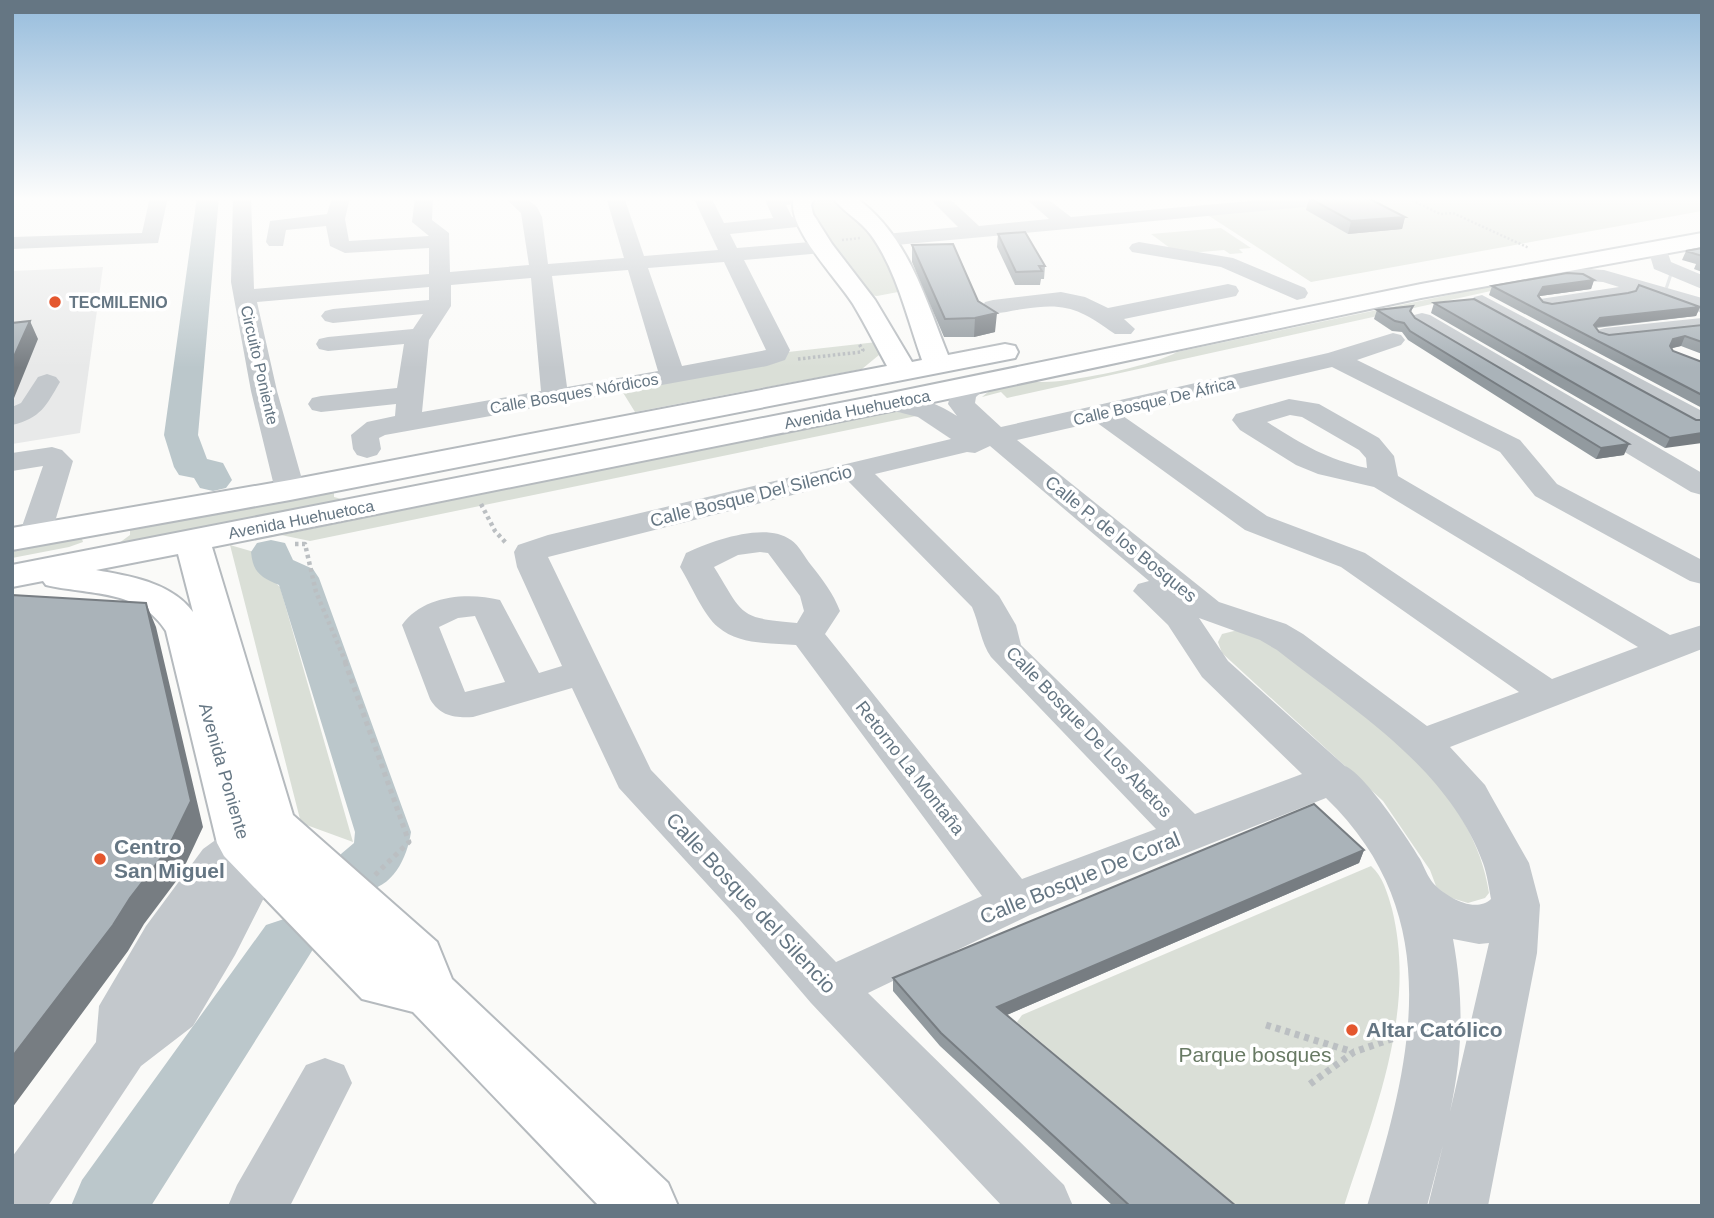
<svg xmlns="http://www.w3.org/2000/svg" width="1714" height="1218" font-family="Helvetica,sans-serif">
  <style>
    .built { fill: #e8e9e9 }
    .green { fill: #dadfd7 }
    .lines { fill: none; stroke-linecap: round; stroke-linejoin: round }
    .river { fill: #bbc7cb; fill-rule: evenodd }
    .minor-tunnel { stroke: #d5d9db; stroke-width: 20; stroke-dasharray: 20 10; stroke-linecap: butt }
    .major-casing { stroke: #b5babe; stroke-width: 4 }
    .path-far4 { stroke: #bbbfc2; stroke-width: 2.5; stroke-dasharray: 2 2; stroke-linecap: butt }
    .path-far3 { stroke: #bbbfc2; stroke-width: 3.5; stroke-dasharray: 2.5 2.5; stroke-linecap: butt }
    .path-far2 { stroke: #bbbfc2; stroke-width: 4.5; stroke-dasharray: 3.5 3.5; stroke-linecap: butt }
    .path-far1 { stroke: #bbbfc2; stroke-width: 5; stroke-dasharray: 4.5 4.5; stroke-linecap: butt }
    .path { stroke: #bbbfc2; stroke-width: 7; stroke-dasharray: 5 5; stroke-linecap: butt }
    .minor { fill: #c3c8cc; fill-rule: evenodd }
    .major { fill: #fff; fill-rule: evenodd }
    .wall { fill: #929a9f }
    .shaded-wall { fill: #777d82 }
    .building { fill: #aab3b9; stroke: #777d82; stroke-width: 2 }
    .poi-dot { fill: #e4572e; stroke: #fff; stroke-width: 2.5 }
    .labels { text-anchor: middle; stroke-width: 7; stroke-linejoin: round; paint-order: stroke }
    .far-poi-label { font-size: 16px; font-weight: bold; fill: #657683; stroke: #fff; text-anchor: start }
    .far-street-label { font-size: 16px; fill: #657683; stroke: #fff }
    .street-label { font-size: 18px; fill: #657683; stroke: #fff }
    .near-poi-label { font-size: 21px; font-weight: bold; fill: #657683; stroke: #fff; text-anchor: start }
    .near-street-label { font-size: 21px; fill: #657683; stroke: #fff }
    .near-park-label { font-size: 21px; fill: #687a64; stroke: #fff }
  </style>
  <rect width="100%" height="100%" fill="#fafaf8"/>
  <path class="built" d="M103,267L80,433L12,444V271Z"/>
  <path class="green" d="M1378,197H1702V211L1311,282L1206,214Z
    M828,198L850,200L892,263L898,292L877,296L861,294L806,204Z
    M1221,228L1251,248L1239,249L1243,253L1230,254L1224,250L1178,254L1151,234Z
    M1544,275L1554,277L1007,398L1001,392L982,397C1003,377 1034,384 1060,381C1088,378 1154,365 1177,352Z
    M877,342L879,355L862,369L635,412L622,391L788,352Z
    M891,411L921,415L310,541L281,535Z
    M345,483L334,492V497L349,501L115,546L130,535V527Z
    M81,536L83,542L69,547L12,558V545Z
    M230,545L254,552L263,572L280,587L353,842L301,823Z
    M1238,630L1260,632C1346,698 1472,777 1489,893L1485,898L1468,903L1448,897L1436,886L1430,870L1383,801L1222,653L1218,642L1222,634Z
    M1371,866C1383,876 1388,895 1392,909C1417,1010 1375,1111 1344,1206H1235L1017,1022L1022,1015Z"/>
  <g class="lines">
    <path class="river" d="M197,197H219L198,435L207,459L223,463L232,480L226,488L213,491L200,488L194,478L179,475L174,467L164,435Z
      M271,540L285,543L293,560L313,569L319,578L411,832C407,858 393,889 362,891C356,891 347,886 341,884L333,869L341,854L354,843L355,832L279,585C261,577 253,573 251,552L257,543Z
      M287,918L308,925L317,943L151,1206H71L82,1180L266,925Z"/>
    <path class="minor-tunnel" d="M1668,278L1671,279"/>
    <g class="major-casing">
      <path id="major" d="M795,197H815L811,205L813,214L832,244L875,300L912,362L922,360C907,318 897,271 871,235C860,220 843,212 832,197H855C908,235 925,298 948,355L1005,344L1015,346L1018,352L1015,358L290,500L12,550V528L290,480L887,366C876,346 865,324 853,304C839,281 782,223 795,197Z
        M1702,233V247L1421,298L891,411L212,547L293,815L437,942L452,979L668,1183L678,1206H599L413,1012L362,999L224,856L217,843L166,631C140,589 88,595 46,585L43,581L12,587V565L891,393L1421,284ZM178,554L193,612C171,582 129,576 96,570Z"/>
    </g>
    <path class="path-far4" d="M1405,197L1440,214L1453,213L1529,248
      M842,240L861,238"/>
    <path class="path-far3" d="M798,359L861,352L863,350L859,344"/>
    <path class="path-far2" d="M481,504L495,531L506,543
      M295,544H305L316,592L346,663"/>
    <path class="path-far1" d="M345,662L409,842L375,875"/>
    <path class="path" d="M1266,1025L1353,1052
      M1310,1084L1354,1052L1394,1038"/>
    <path class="minor" d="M150,197H168L158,243L12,249V237L142,233Z
      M233,197H251L254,289L429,274V248L345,253L330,246L326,226L286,230L283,246H269L266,242L270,221L327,214L332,197H350L345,219L349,241L429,236L412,222L415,197H433L432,220L449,233L450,272L529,265L521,213L504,197H525L537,207L542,217L548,264L624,258L606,197H624L644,256L718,250L693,197H711L724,223L773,218L765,200L767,197H814L811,202L786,205L792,217H816L819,221L816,225L730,234L737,248L822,241L829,243L832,247L829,251L822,253L744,260L790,350L785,360L767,366L385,435L379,438L381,449L377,455L367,458L357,455L353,449L351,435L367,422L395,416L396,404L321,412L312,410L308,404L312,398L321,396L397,388L404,344L328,351L319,349L316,344L319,339L328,337L413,329L423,314L333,323L325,321L321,316L325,311L333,309L429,300V287L257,302L277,391L305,490L301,496L290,499L279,496L275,490L251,391L231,282ZM724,262L766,350L682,366L648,268ZM628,270L658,371L567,387L552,276ZM531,278L541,391L422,412L429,340L451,306V285Z
      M928,197H948L979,226L1049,219L1024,197H1045L1071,217L1295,197H1368L1359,202L885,246L878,244L875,240L878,236L885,234L958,227Z
      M1139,242L1233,258L1305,288L1308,293L1305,298L1297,300L1221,267L1132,252L1129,248L1132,244Z
      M1658,243L1665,245L1671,262L1702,275V289L1654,269L1648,249L1651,245Z
      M1531,266L1604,270L1702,298V313L1634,291L1632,298L1624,300L1548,311L1540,309L1537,304L1540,299L1619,287L1603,282L1523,277L1520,272L1523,267Z
      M1228,284L1236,286L1239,291L1236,296L1124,319L1135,329L1131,334H1115C1080,309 1066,302 1023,309C1010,311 998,315 985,312L982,307L985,302L993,300L1061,292L1085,297L1108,308Z
      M1482,295L1702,411V430L1692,428L1474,307L1471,302L1474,297Z
      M1422,313L1430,315L1702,473V495L1691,492L1414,325L1410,320L1414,315Z
      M1702,318V332L1605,342L1597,340L1593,335L1597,330L1605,328Z
      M1393,333L1401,335L1405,340L1401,345L1357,360L1520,440L1557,484L1702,560V584L1690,581L1535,496L1500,452L1332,367L1123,416L1267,516L1365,553L1552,679L1638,647L1374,487L1318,474L1296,465L1240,430L1232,420L1236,414L1289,399L1319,404L1379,438L1394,456L1398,476L1670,635L1702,625V649L1450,747L1485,785L1491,796L1529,863L1540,905L1537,953L1488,1206H1428L1443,1145L1427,1206H1367C1411,1062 1449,917 1326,798L1030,915L868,993L1064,1185L1073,1206H1002L811,1003L739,919L619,788L572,688L473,717C454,718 440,716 430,699L402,625C423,595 468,592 500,600L539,673L562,666L517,567L514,552L518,545L548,535L951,439L918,417L882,408L878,402L882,396C906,390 937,403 957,416L948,404C953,386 966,375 985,380L989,385L976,397L975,403L1001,427L1328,353ZM1290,415L1302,417L1359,450L1366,458L1367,468C1326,459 1302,444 1267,422ZM1096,422L1245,530L1341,567L1519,692L1427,726L1303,634L1286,624L1219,602L1017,440ZM990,446L1149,581L1138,584L1133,591L1168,625L1202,677L1302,774L1195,814L1021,645L1016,625L999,596L875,474L967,452L975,453ZM848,481L972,607C979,623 981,643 991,657L1156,829L1022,879L825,634L840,611C833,593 823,580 811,565C805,558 799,545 791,540C766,521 711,541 686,553L680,567C690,583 704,616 718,627C739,645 770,643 796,645L982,896L836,962L651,770L548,557ZM760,552L768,553L800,596L804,611L797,623C737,618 744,615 714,567L738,555ZM475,616L505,682L465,692L439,627L458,618ZM1199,618L1260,640L1277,650C1353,710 1448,767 1483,863C1487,874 1489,888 1491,899C1475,914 1446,897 1433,883C1428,877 1424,867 1420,859C1409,840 1364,773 1345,766L1228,661ZM1453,939L1479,944L1489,943L1450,1112C1463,1053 1464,998 1453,939Z
      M47,374L56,377L60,382C46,406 41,418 12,425V407L21,403L38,377Z
      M52,447L62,450L73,461L51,535L46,542L35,545L24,542L19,535L43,466L12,471V453Z
      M262,813L278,818L284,829L283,832L294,835L300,847L294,859L276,874L235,955L193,1026L141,1066L48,1206H12V1157L96,1042L99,1006L146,926L203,849L246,818Z
      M325,1058L344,1065L352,1083L290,1206H228L237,1185L306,1065Z"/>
    <use href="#major" class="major"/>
  </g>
  <path class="wall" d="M1309,198L1405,217L1402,229L1348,234L1306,210Z
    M998,234L1045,266L1044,279H1041L1040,285H1015L997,247Z
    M912,245L978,301L995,332L974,337H944L912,262Z
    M1702,248V272L1694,269L1696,264L1682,260L1686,251Z
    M1594,280L1591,289L1540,296L1539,297L1543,302L1552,304L1700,307L1696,316L1596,328L1599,332L1609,335L1702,325V354L1681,346L1671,348L1673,351L1702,362V408L1489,295L1492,286Z
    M1434,303L1696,420L1665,448L1431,313Z
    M1413,306L1411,312L1415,318L1624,455L1596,459L1408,340L1402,332L1392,331L1374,319L1377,310Z
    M1364,850L1359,863L1007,1015L1236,1206H1113L940,1046L893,991V978Z"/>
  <path class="shaded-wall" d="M1405,217L1402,229L1348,234L1351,221Z
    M1594,280L1591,289L1540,296L1535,305L1543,287Z
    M1700,307L1696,316L1596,327L1590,335L1594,325L1600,318Z
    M997,313L995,332L974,337L975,318Z
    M30,321L38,339L12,403V361Z
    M1685,336L1681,346L1669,349L1673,339Z
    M1702,433V443L1665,448L1670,438Z
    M1629,444L1624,455L1596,459L1601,448Z
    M146,603L156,627L203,827L180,876L144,924L128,951L12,1108V1057Z
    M1364,850L1359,863L995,1020L997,1007Z"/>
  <path class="building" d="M1312,197H1366L1405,217L1351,221L1309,198Z
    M1025,232L1045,266H1039L1042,271L1016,272L998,234Z
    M953,244L978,301L997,313L975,318L945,319L912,245Z
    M1702,248V256L1686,251Z
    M1567,273L1583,274L1594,280L1543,287L1538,296L1543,302L1552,304L1628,293L1636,291L1639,285L1700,307L1600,318L1594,325L1599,332L1609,335L1702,325V342L1685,336L1673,339L1670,346L1673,351L1702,362V395L1492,286Z
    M1474,299L1696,420H1702V433L1670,438L1434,303Z
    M1413,306L1410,311L1415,318L1629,444L1601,448L1410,331L1404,323L1395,321L1377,310Z
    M30,321L12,361V323Z
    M12,595L146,603L191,801L167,850L130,898L113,925L12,1057Z
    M1314,804L1364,850L997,1007L1236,1206H1130L941,1033L893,978Z"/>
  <linearGradient id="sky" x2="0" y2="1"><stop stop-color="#96bcdc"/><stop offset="0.54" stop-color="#fdfdfc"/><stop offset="1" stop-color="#fdfdfc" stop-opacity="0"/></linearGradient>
  <rect width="1714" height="368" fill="url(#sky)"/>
  <g class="poi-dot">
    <circle cx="55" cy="302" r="7"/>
    <circle cx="100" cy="859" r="7"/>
    <circle cx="1352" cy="1030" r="7"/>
  </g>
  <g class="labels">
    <g class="far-poi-label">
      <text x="69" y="308">TECMILENIO</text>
    </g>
    <g class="far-street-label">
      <text transform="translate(260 365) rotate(77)" y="6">Circuito Poniente</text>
      <text transform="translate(574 393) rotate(-10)" y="6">Calle Bosques Nórdicos</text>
      <text transform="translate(1154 401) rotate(-13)" y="6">Calle Bosque De África</text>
      <text transform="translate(857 409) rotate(-11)" y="6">Avenida Huehuetoca</text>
      <text transform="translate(301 519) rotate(-11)" y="6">Avenida Huehuetoca</text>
    </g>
    <g class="street-label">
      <text transform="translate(751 496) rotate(-14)" y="6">Calle Bosque Del Silencio</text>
      <text transform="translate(1121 539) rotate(39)" y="6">Calle P. de los Bosques</text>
      <text transform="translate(1089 732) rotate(46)" y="6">Calle Bosque De Los Abetos</text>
      <text transform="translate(910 768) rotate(52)" y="6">Retorno La Montaña</text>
      <text transform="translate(224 771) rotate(74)" y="6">Avenida Poniente</text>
    </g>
    <g class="near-poi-label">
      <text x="114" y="854">Centro<tspan x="114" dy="24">San Miguel</tspan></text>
      <text x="1366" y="1037">Altar Católico</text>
    </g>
    <g class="near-street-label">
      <text transform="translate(1080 878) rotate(-22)" y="7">Calle Bosque De Coral</text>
      <text transform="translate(751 903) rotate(47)" y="7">Calle Bosque del Silencio</text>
    </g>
    <g class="near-park-label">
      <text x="1255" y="1062">Parque bosques</text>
    </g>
  </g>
  <rect width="1714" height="1218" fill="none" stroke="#657683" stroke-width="28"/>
</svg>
